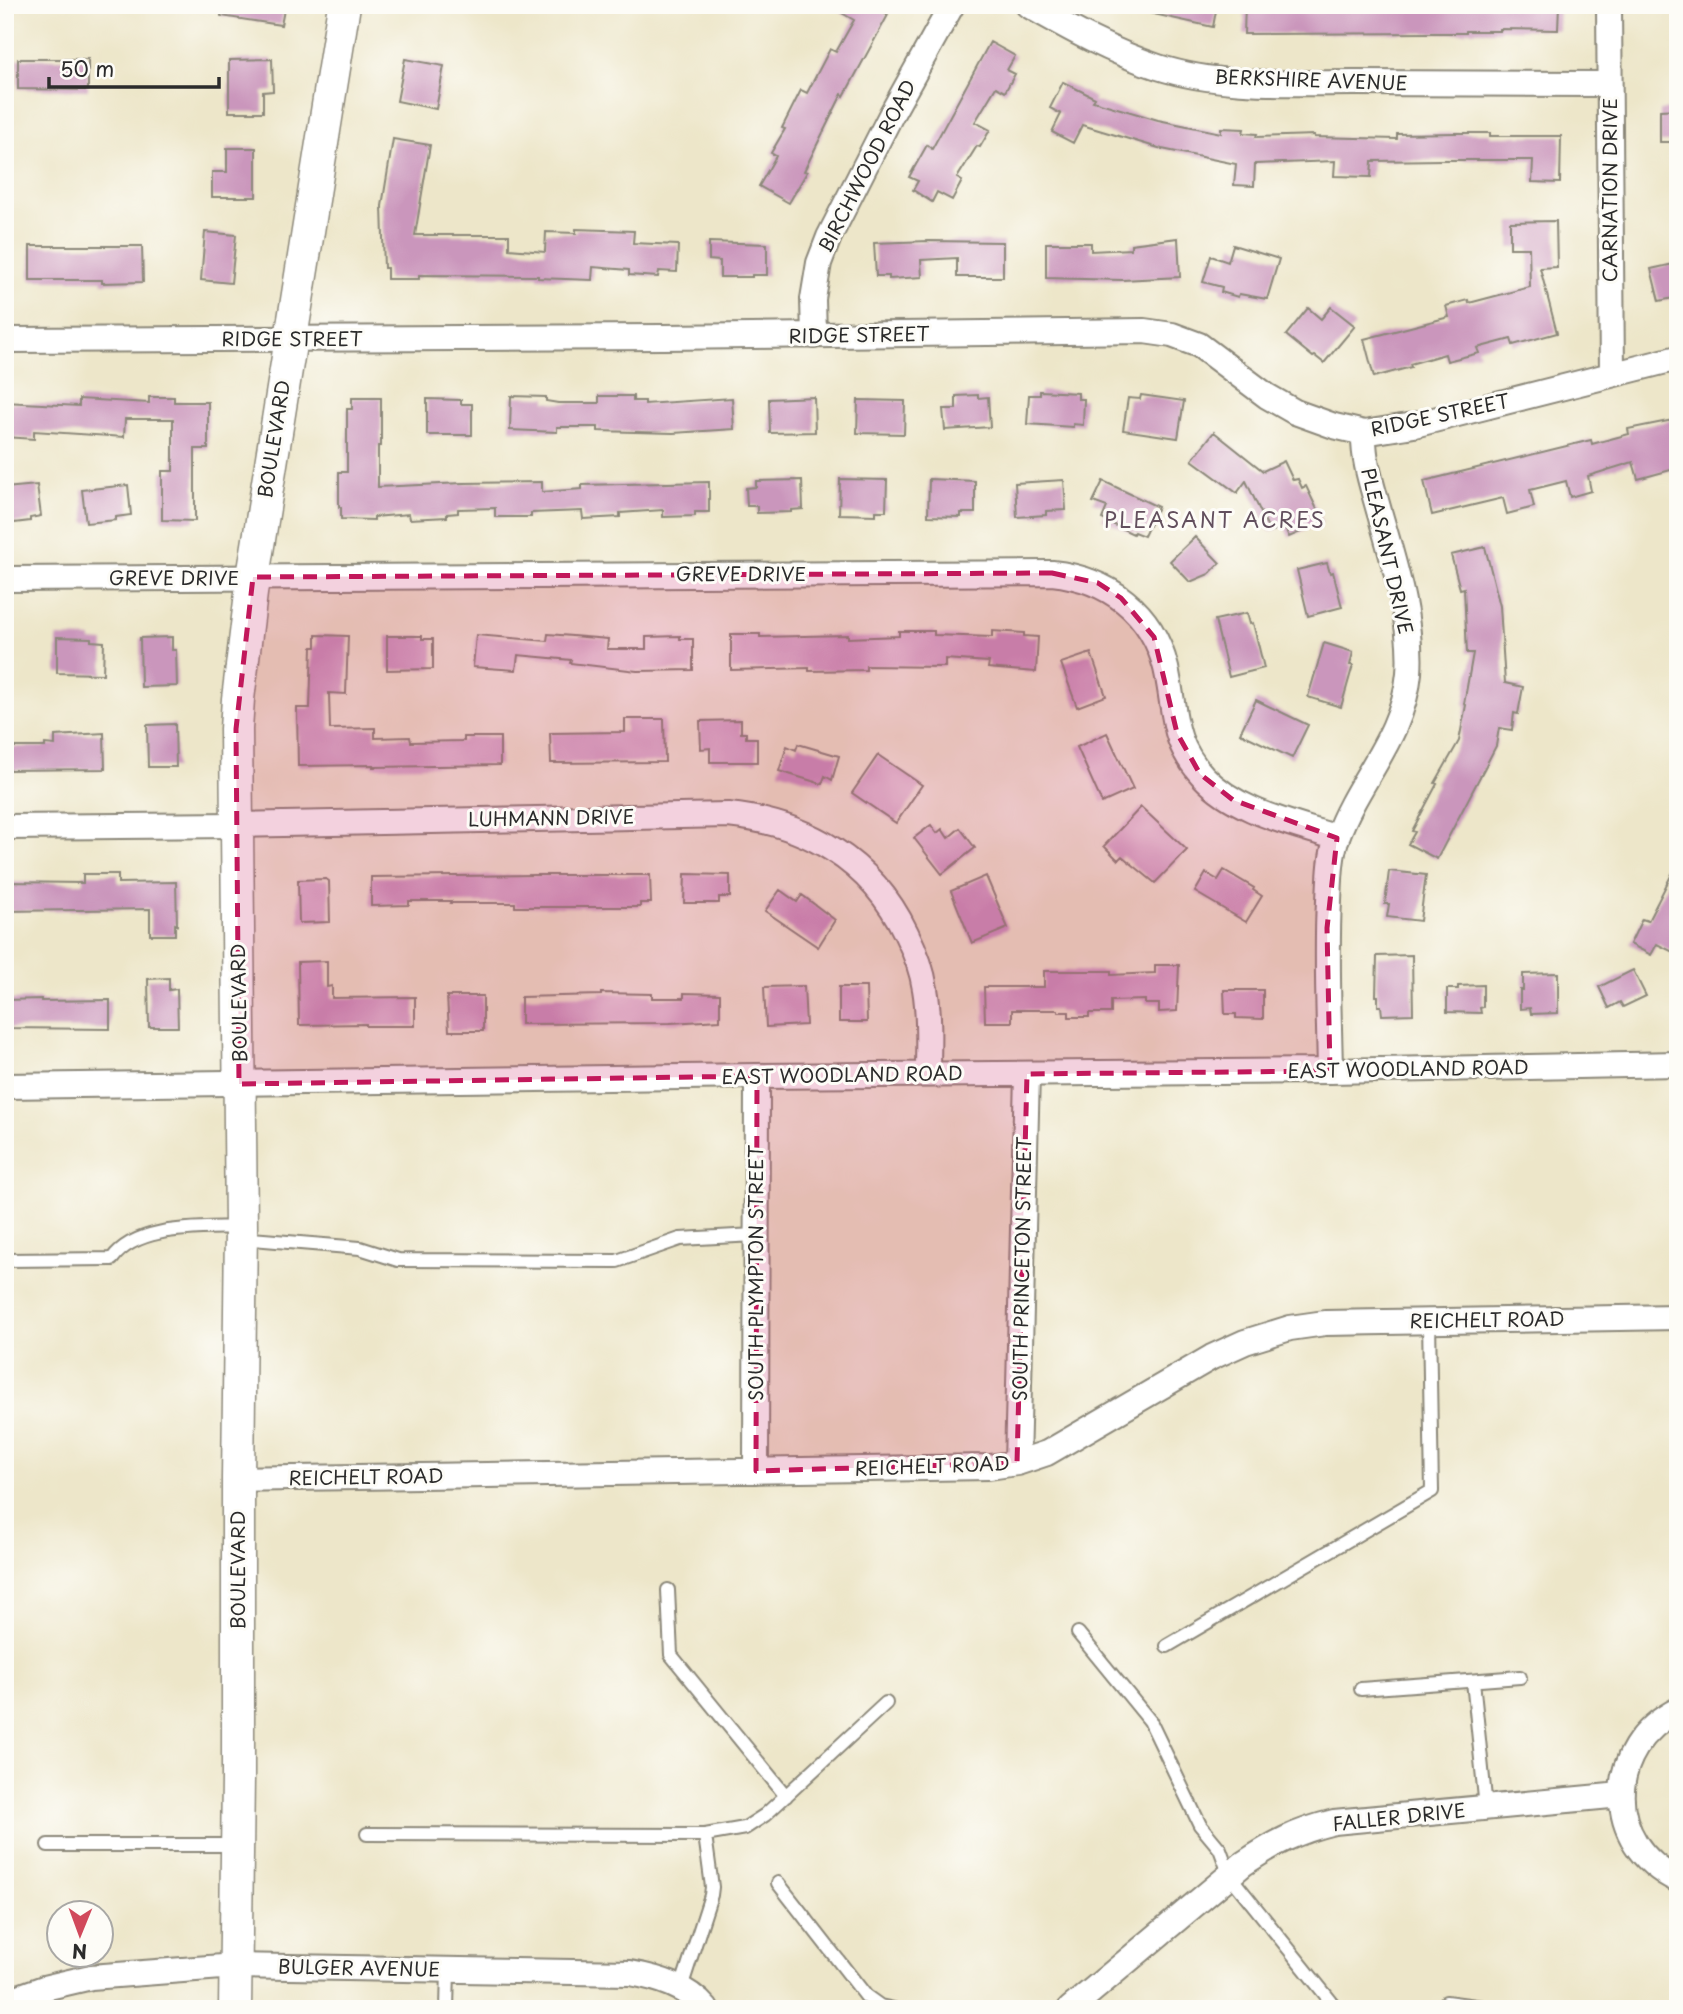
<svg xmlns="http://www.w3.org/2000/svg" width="1683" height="2014" font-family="'Playpen Sans',sans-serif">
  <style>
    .building { fill: #ca96bc }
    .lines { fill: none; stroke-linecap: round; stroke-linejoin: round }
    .service-casing { stroke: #8c887a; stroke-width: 16 }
    .minor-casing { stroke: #8c887a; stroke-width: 28 }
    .tertiary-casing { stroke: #8c887a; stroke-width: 35 }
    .service { stroke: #fff; stroke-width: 12 }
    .minor { stroke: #fff; stroke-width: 24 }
    .tertiary { stroke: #fff; stroke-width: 32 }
    .marked { fill: #c2185b; fill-opacity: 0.2; stroke: #c2185b; stroke-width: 5; stroke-dasharray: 14 9; stroke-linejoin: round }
    .labels { text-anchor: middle; stroke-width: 6; stroke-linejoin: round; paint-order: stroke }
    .street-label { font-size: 19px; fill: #2b2b2b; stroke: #fdfcf7 }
    .neighbourhood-label { font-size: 21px; letter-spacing: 2px; fill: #63505e; stroke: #fdfcf7 }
  </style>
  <rect width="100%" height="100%" fill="#fdfcf7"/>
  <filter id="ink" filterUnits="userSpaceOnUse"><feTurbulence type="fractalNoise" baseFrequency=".0143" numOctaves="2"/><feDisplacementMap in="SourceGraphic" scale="14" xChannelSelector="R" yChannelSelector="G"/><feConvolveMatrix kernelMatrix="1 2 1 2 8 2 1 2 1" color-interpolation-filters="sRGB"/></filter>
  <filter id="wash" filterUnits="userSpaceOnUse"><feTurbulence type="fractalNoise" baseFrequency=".00686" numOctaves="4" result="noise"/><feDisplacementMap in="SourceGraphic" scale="28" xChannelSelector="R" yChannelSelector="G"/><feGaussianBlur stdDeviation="1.57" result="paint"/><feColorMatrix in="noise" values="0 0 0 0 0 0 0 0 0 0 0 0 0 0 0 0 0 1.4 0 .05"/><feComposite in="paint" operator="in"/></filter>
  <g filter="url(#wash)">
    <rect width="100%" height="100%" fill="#ede6c9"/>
    <g id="blocks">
      <path class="building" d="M221,5H285L281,25L221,16Z
        M828,5H888L884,13L888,15L844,96L842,94L804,171L807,172L789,203L759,186L776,156L771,153L785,129L782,128L801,90L807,93L830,49L836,52L854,20Z
        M1150,5H1217L1213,27L1149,13Z
        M1245,5H1559L1558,30L1500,29V31H1466V33H1429L1244,34Z
        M990,42L1015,56L1007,70L1015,74L1005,92L996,87L975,122L990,130L980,147L977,146L957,178L962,181L952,200L937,192L932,202L913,190L918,181L909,177L927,145L932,149Z
        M18,59H88V90L18,89Z
        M272,59L273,91L263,92V112H229V60Z
        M405,59L444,66L436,109L397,101Z
        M1063,82L1095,98L1093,101L1158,120L1221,133V128L1244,129L1243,133L1257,134L1256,137L1314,135V137L1397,139V134L1456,133H1490V136H1561L1560,183L1532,182L1533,160H1443L1372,161L1371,177L1334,176L1335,161L1255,164L1254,186L1234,185L1236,164L1162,149L1082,125L1073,143L1052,132L1061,114L1050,108Z
        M1678,109V142H1660V110Z
        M393,139L430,145L415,235H509V249L545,252L546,232L576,233V229L634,231L633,243L678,245L677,272L659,271L658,277L629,275V270L593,267L592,280L538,278V276L419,275V279H387V268H384L382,206Z
        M227,148H256V197H212V172H227Z
        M1556,221L1557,267L1540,268L1557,333L1513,345L1511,339L1477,348L1479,353L1447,361L1445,354L1410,364L1411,367L1374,377L1364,339L1449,317L1446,306L1468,300L1469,303L1530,287L1529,248H1510V222Z
        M205,232L236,235L231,283L201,280Z
        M1178,238L1180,277L1122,280L1046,278V243H1091V251L1131,249V244Z
        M929,241L1003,242V277H957V258L921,260L922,277L889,279V276H876L874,243Z
        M709,242L767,244V275H752V277H720V261L709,260Z
        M1233,245L1279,259L1267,299L1239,294L1238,297L1221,292L1222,287L1203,282L1211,256L1228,262Z
        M30,246H142L143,282L102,283V280H30Z
        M1678,263V297L1659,301L1651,269Z
        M1331,307L1355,326L1324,363L1315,356L1313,357L1286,335L1308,308L1321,319Z
        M1040,391L1078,393V399H1084L1083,425L1073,424V427L1027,424L1029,395H1040Z
        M978,395V398L988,397L990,427L945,430L943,409H956V396Z
        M1141,395L1184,401L1178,438L1123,430L1128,398L1140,399Z
        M511,396L546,397V401L558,403H599V396H633V401H645V404L732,398L734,429L673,433L598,431V427H557V432L510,430Z
        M149,397H174V402H208V449H195V521L162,520V471H173V419H125L124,437L34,431V439L5,437V402L79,406V399L149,403Z
        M814,397L815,432L770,433L769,399Z
        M352,398H381V446H378V487L463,483L542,482V492L582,489V485L709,482V512H695V516L663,517V510L620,513V517L583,519L582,511L531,513V517H495V508L458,509V513L447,514V517L410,519L409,514L374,517V520L341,519V507H339V472H347V409H352Z
        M427,399L461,400V404H472V435H427Z
        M858,400L905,401L904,434L857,433Z
        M1678,419V468L1638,479L1633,462L1588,476L1591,491L1570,497L1566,481L1530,490L1534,507L1507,514L1503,498L1432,515L1424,481L1591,440L1592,444L1629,434L1628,429Z
        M1214,432L1263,471L1284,461L1293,480L1298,479L1302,488L1306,486L1323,522L1289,537L1284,526L1270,532L1246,481L1237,493L1192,460Z
        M840,479L887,480L886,511H876V515L839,514Z
        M929,479L975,481V513H961V517L928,516Z
        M802,480L803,509L791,510V512L757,513V506H747L746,488L756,487V481Z
        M1064,480L1066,510L1046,511V515L1017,517L1015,483Z
        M1103,481L1158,507L1144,536L1134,532L1133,534L1102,519L1107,507L1093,502Z
        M37,485L41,516L30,518V521L5,524V488Z
        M128,485L131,515L116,517V520L86,523L82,490Z
        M1195,537L1220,563L1209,574L1190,582L1170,561Z
        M1485,547L1500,606L1505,683L1523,687L1518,714L1514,713L1512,730L1499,728L1496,746L1437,859L1408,844L1415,832L1412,831L1437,784L1435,783L1459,741L1466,705L1464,704L1473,653H1467L1464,588L1460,589L1451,555Z
        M1327,563L1330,573L1333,572L1342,607L1308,616L1297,570Z
        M1247,613L1250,624L1253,623L1264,668L1229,677L1215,620Z
        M899,631H934V635L992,637V631L1024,633V636L1038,637L1036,672L988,668L989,662L945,659V667L866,666V670L809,671V668L731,670V634H760V637L848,635V638L899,636Z
        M548,634L608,639L607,649H646V637L680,636V639H693V670L637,671L570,663L571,660L518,655L516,670L473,667L476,635L547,641Z
        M316,635L348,636L346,694L329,693L330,729L375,728V738L410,737L411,742L464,741V737H500V765L373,767V765L298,766L297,708H310L312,647H316Z
        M387,636H422V639H433V669L387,670Z
        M57,637L91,638V641L104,642L103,674L57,673Z
        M172,637V650H176L177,686L141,687L140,638Z
        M1324,643L1353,652L1350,665H1353L1341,707L1308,697Z
        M1091,653L1106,696L1077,707L1061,663Z
        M1256,700L1308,725L1292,758L1240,733Z
        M625,719H664L665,762L551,763L550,733L625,732Z
        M741,720V733H746V738H757V762H710V748L701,749L700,721Z
        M175,724L176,767H148L147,725Z
        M104,733L105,769L5,770V747H45V744L55,745V736Z
        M1107,733L1133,789L1102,803L1077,747Z
        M798,744L839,756L832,780L825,776L822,784L779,771L787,746L796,750Z
        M878,755L922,785L896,823L852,793Z
        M1141,807L1187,850L1155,883L1122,856L1118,860L1104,846Z
        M931,825L937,833L942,829L948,838L960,828L975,848L942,874L914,838Z
        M1678,862V942L1673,952L1657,944L1651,955L1630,944L1642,919L1648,921Z
        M1224,870L1254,888L1253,890L1262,896L1246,922L1195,892L1206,873L1218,880Z
        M1389,871L1426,875L1420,921L1387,917L1389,904H1385Z
        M83,874H118V883L176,882L177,925L175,924V935H150V909L5,911V882L83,883Z
        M685,874L730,875V897H719V903H684Z
        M535,875H650L651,903H640V907H515V903H450L451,901H409V905L371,906V877Z
        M986,876L1008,928L972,943L951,891Z
        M326,879L329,881L330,922L299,923L298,880Z
        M780,890L797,902L802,895L835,920L818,947L765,911Z
        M1412,955L1413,1014L1382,1015L1381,1006H1378V996H1376L1377,956Z
        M327,961V987L332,986V998L415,997V1026H366V1024L299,1025L298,962Z
        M1155,965H1179L1177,1011L1159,1012V1004H1145V1000L1111,1001V1013H1089V1017H1069V1012H1058V1010H1012V1022H985L984,987H1044V971H1111V975L1155,973Z
        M1633,970L1646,996L1623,1007L1620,1002L1609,1008L1599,987Z
        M1558,973V1013L1531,1014L1530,1008L1520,1009V990H1523V974Z
        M169,978V990L177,989L178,1027H149L148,979Z
        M1483,985V1007L1480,1008L1481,1013L1447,1012V989H1458V986Z
        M804,986L806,1025L766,1027L764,987Z
        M839,987H866L867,1022H839Z
        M1224,990H1263V1019L1236,1018V1014H1225Z
        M601,993L652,994V998H684V993L720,994V1020L670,1023L521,1024V997L601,995Z
        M447,996H483V1031H449Z
        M41,999V1001L110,1000V1029L5,1028V1000Z"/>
    </g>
  </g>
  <g filter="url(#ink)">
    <use href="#blocks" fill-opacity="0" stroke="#8c887a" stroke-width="2"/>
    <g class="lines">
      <g class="service-casing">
        <path id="service" d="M241,1238L360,1248L398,1260L617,1261L680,1239L755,1235
          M5,1260L112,1259C137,1224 201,1229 241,1227
          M668,1590L671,1655L786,1796
          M1078,1633L1150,1721L1200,1825L1220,1849L1230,1876L1337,2009
          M1167,1646L1432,1491L1429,1321
          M1473,1681L1486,1808
          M1361,1689L1520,1677
          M367,1834L705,1835L745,1828L765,1815L886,1703
          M48,1845H237
          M778,1883L866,1996L880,2006L894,2009
          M681,1988L711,1895L712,1887L705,1835
          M1446,2002L1498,2009
          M447,2009L448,1969"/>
      </g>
      <g class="minor-casing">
        <path id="minor" d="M1028,5C1070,29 1112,52 1158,67C1220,87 1289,83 1354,83C1439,83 1524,83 1609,84
          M1609,5L1612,374
          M814,336L813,299L819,263L829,237L891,115L952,5
          M5,340L664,337L1144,331L1172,335L1199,345L1267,396L1295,412L1334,426L1364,433L1414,425L1678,358
          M5,579L1052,573C1108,579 1152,611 1166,668C1176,711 1170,740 1203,776C1236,812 1292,823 1337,838
          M5,827L237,825L728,815C806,823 871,860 906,933C915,951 922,969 925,989C930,1017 928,1046 928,1074
          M1330,1071C1329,1014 1326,957 1329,901C1330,880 1330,857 1337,837C1358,779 1403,738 1409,673C1413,621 1393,560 1379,511C1372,485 1363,460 1364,433
          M5,1086L757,1076L1330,1071L1678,1064
          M1017,1463L1027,1074
          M756,1471L757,1076
          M238,1479L989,1467L1017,1463L1047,1453L1212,1357L1245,1342L1290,1328L1325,1323L1678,1317
          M1678,1710C1604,1747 1602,1844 1678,1880
          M5,2002L44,1988L91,1977L235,1966L630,1973C658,1978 687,1986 706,2009
          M1070,2009L1243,1864C1274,1843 1297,1831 1334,1822L1621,1795"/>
      </g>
      <g class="tertiary-casing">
        <path id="tertiary" d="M235,2009L238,1777V1479L241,1227L236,729L238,699L253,577L344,5"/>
      </g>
      <use href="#service" class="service"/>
      <use href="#minor" class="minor"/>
      <use href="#tertiary" class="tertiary"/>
    </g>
  </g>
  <path class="marked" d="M1052,573L1098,583L1121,598L1154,637L1177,733L1200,774L1233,800L1337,838L1327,928L1330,1071L1027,1074L1017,1463L756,1471L757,1076L239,1084L236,729L253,577Z"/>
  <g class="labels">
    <g class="street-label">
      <text transform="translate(1311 80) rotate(2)" y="7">BERKSHIRE AVENUE</text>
      <text transform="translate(867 166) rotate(-63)" y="7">BIRCHWOOD ROAD</text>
      <text transform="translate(1610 190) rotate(-90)" y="7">CARNATION DRIVE</text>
      <text transform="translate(859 335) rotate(-1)" y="7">RIDGE STREET</text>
      <text x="292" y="346">RIDGE STREET</text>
      <text transform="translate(1440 415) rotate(-12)" y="7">RIDGE STREET</text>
      <text transform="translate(274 439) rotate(-81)" y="7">BOULEVARD</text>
      <text transform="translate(1387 551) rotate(77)" y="7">PLEASANT DRIVE</text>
      <text x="741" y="581">GREVE DRIVE</text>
      <text x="174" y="585">GREVE DRIVE</text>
      <text transform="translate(551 818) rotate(-1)" y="7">LUHMANN DRIVE</text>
      <text transform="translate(239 1003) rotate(-91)" y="7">BOULEVARD</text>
      <text transform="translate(1408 1069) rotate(-1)" y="7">EAST WOODLAND ROAD</text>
      <text transform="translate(842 1075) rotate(-1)" y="7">EAST WOODLAND ROAD</text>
      <text transform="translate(1022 1269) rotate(-89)" y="7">SOUTH PRINCETON STREET</text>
      <text transform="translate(756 1273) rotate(-90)" y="7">SOUTH PLYMPTON STREET</text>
      <text transform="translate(1487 1320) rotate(-1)" y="7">REICHELT ROAD</text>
      <text transform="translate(932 1466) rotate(-2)" y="7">REICHELT ROAD</text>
      <text transform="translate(366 1477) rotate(-1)" y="7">REICHELT ROAD</text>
      <text transform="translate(238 1570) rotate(-90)" y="7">BOULEVARD</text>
      <text transform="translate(1399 1817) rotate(-6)" y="7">FALLER DRIVE</text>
      <text transform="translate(359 1968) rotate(1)" y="7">BULGER AVENUE</text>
    </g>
    <g class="neighbourhood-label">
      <text x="1215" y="528">PLEASANT ACRES</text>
    </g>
  </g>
  <rect width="1683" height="2014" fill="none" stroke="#fdfcf7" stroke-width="28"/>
  <g transform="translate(80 1934) rotate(181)"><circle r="33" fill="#fdfcf7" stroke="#a9a8a5" stroke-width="2"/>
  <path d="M0-5L12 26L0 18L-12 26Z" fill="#d1495b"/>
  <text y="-10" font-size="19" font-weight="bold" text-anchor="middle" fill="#2b2b2b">N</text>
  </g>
  <path d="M49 77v10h170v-10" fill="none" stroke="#2b2b2b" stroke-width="3.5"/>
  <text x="60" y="77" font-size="21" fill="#2b2b2b" stroke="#fdfcf7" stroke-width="5" paint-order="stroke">50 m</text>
</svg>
